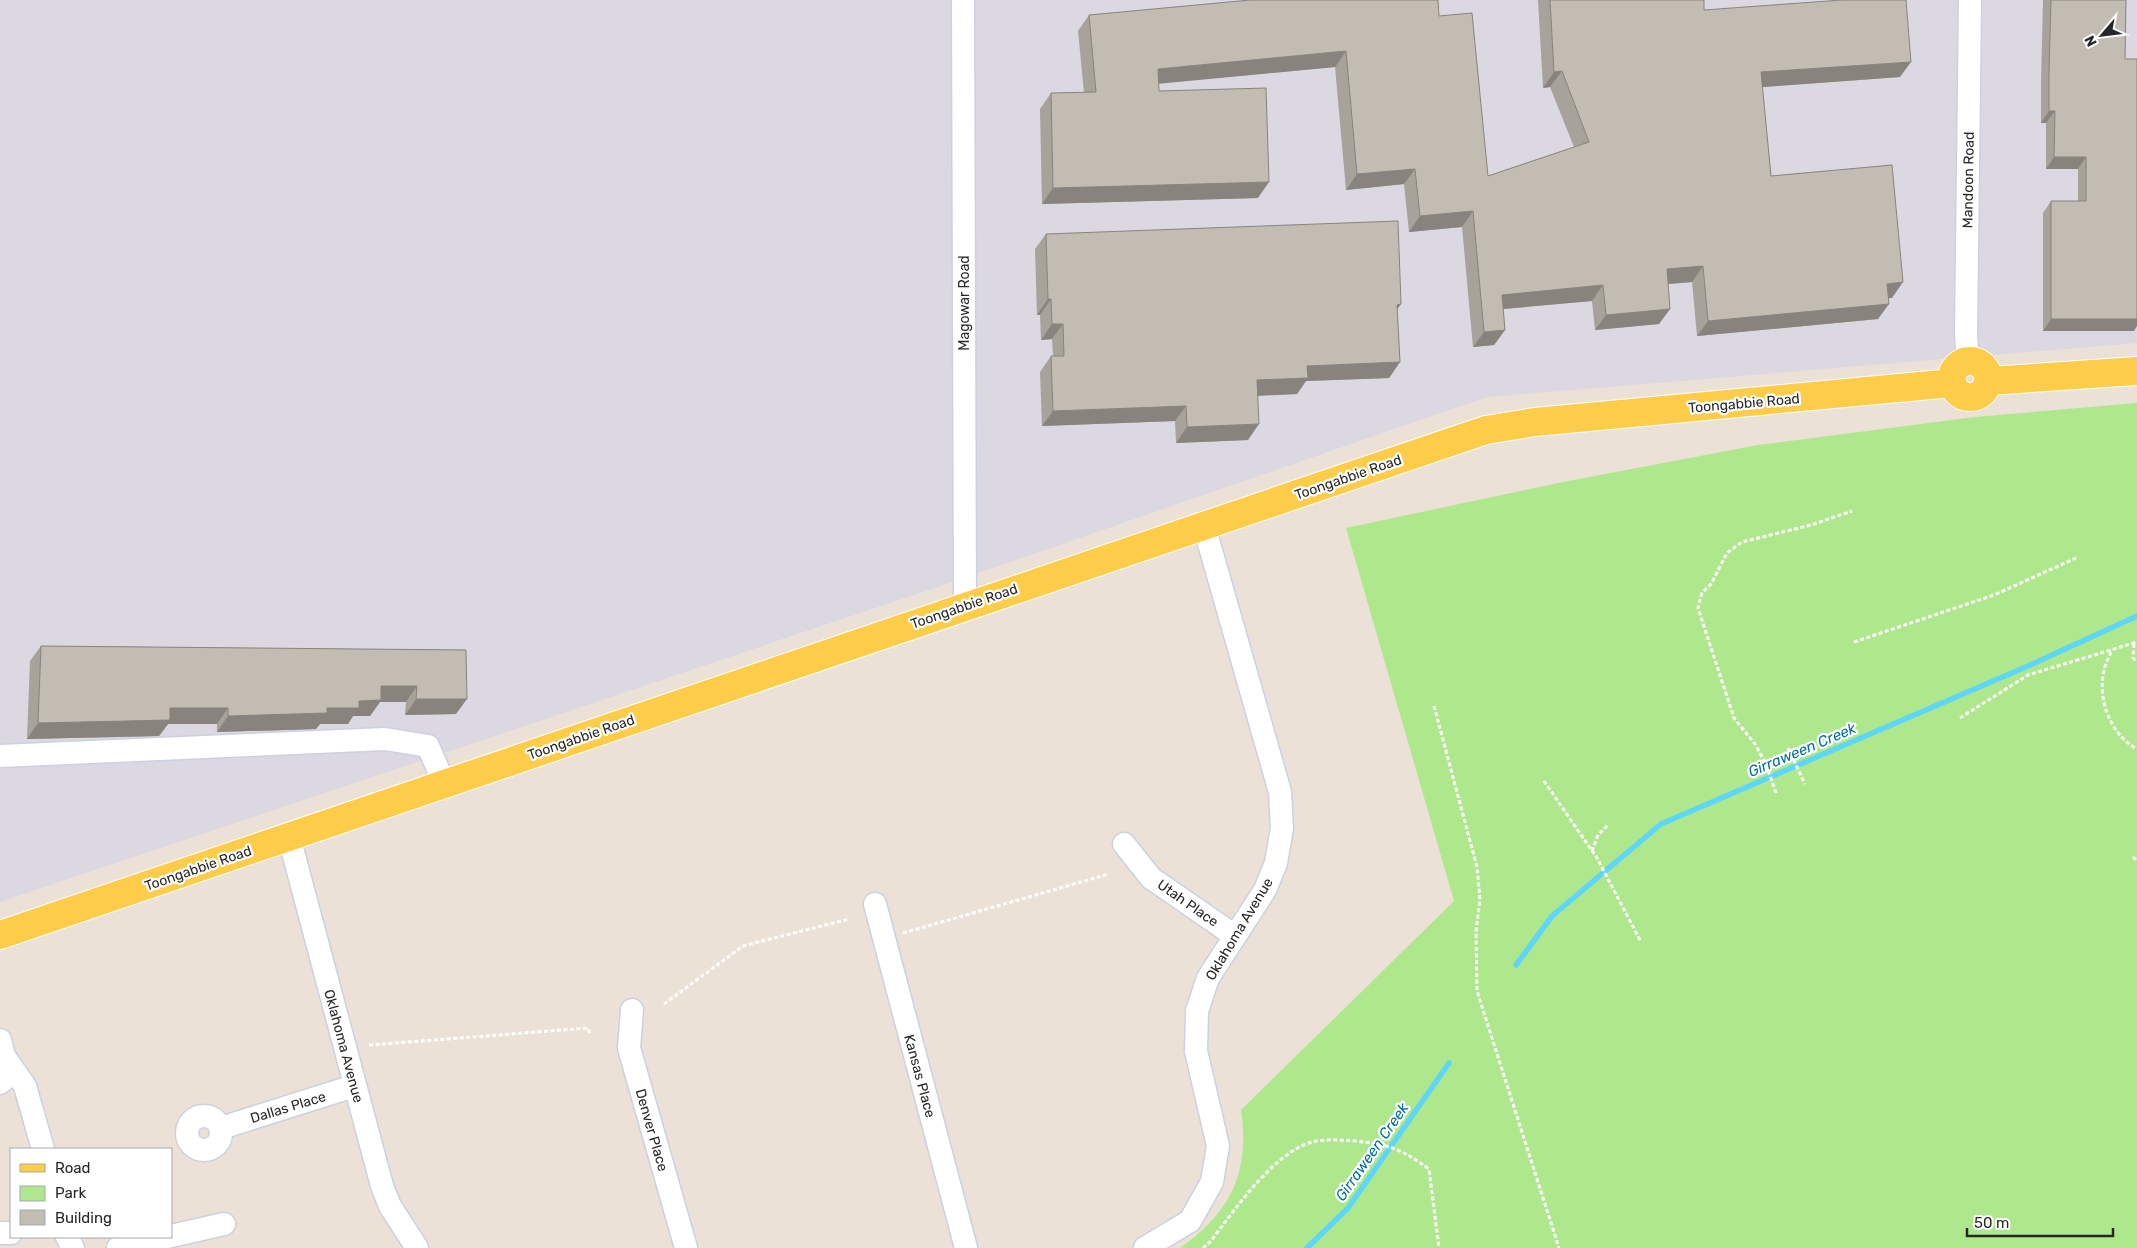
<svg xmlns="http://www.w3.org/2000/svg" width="2137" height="1248" font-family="Rubik,sans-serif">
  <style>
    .industrial { fill: #dbd8e2 }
    .green { fill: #afe88c }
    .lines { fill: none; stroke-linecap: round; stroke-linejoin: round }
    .stream { stroke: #5dd6f9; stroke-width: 5.5 }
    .minor-casing { stroke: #ccd1e2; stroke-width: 25 }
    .major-casing { stroke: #fff; stroke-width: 30 }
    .path { stroke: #fff; stroke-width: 3; stroke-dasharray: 4 2.5; stroke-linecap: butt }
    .minor { stroke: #fff; stroke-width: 22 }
    .major { stroke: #fdcc49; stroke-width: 28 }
    .wall { fill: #a7a29a }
    .shaded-wall { fill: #88847d }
    .building { fill: #c2bcb3; stroke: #88847d }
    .labels { text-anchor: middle; stroke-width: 4.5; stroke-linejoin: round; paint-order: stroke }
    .street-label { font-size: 14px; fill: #272727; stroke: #fff }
    .water-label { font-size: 15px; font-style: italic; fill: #0170a1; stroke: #fff }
  </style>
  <rect width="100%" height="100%" fill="#ebe1d6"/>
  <path class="industrial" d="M0,0H2137V343L1487,397L929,590L0,902Z"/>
  <path class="green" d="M2137,403V1248H1180C1231,1212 1250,1173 1241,1110L1454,901L1346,528L1563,482L1758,445L1975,417Z"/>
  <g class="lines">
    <path class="stream" d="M1516,965L1552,916L1661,824L2028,666L2137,616
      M1307,1248L1348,1208L1449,1063"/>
    <g class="minor-casing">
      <path id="minor" d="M963,0L965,606
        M1968,361L1966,335L1970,0
        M0,756L385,739L428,746L444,783
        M289,837L382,1186L390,1206L417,1248
        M1124,844L1151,878L1235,936
        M875,904L966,1248
        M632,1010L629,1048L686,1248
        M0,1040L4,1056L5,1079L0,1083
        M4,1056L25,1086L43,1149
        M187 1133a17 17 0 1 1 34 0a17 17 0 1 1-34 0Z
        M221,1128L354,1086
        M0,1233H11
        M171,1236L224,1224
        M67,1237L73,1248
        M118,1248L167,1237
        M1145,1248L1190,1221L1212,1182L1218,1146L1196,1051L1197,1011L1208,978L1265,890L1276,863L1282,828L1280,792L1204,526"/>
    </g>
    <g class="major-casing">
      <path id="major" d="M1952 379a18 18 0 1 1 36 0a18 18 0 1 1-36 0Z
        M1988,381L2137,371
        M0,935L1486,430L1535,422L1952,383"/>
    </g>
    <path class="path" d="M1854,642L1994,595L2076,558
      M2134,644L2133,658L2137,662
      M2111,652C2109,658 2105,664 2104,670C2097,700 2111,735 2137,749
      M1434,706L1477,867L1480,899L1476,932L1477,991L1559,1248
      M1960,718L2028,675L2137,642
      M1788,748L1805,784
      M1544,781L1597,858L1640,940
      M1776,793L1766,764L1755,744L1734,718L1698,608L1702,593L1711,584L1727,553L1742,542L1811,525L1852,511
      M1592,851L1598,835L1608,825
      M2133,857L2137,861
      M903,933L1109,874
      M664,1004L743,946L849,919
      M369,1045L588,1028L590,1035
      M1203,1248L1210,1242C1234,1211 1277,1147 1317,1141C1330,1139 1343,1140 1356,1141C1391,1145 1401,1149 1429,1169L1439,1248"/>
    <use href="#minor" class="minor"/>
    <use href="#major" class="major"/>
  </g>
  <path class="wall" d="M1538,0H1704V10L1900,77L1762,87L1771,176L1892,298H1888L1878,319L1697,336L1692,282L1668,284L1670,309L1659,324L1595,330L1592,301L1503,309L1505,330L1494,345L1473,347L1462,227L1409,232L1404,184L1346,190L1335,67L1158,83L1159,91L1258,198L1042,204L1040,109L1051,93H1084L1078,31L1089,15L1439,16L1488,176L1574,147L1550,87L1543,88Z
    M2043,0H2126L2125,59L2134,331H2043V213L2051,201H2078V169H2046V123H2041V83Z
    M1046,234L1397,310L1400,362L1389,378L1306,381L1297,394L1258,396L1248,440L1176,443L1175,421L1042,426L1040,372L1051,356H1053L1052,339L1041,340L1040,315H1037L1035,249Z
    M41,646L466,650L456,714L405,715L406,702H380L370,716H353L348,724H320L316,729L217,732V724H168L159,736L27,739L30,661Z"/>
  <path class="shaded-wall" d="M1346,51L1335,67L1146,85L1158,69Z
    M1911,62L1900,77L1750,88L1761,72Z
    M1562,71L1550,87L1543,88L1554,72Z
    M2049,111H2055L2046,123H2041Z
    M2054,157H2086L2078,169H2046Z
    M1415,169L1404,184L1346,190L1357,174Z
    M1269,182L1258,198L1042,204L1053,188Z
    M1473,211L1462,227L1409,232L1420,216Z
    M1703,266L1692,282L1656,285L1667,269Z
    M1903,282L1892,298L1876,299L1887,284Z
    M1603,285L1592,301L1491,310L1502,295Z
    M1048,299H1051L1040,315H1037Z
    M1401,304L1390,320L1397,305Z
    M1889,304L1878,319L1697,336L1708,321Z
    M1670,309L1659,324L1595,330L1606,315Z
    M2051,319H2137V326L2134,331H2043Z
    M1052,324H1063L1052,339L1041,340Z
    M1505,330L1494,345L1473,347L1484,332Z
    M1400,362L1389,378L1306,381L1297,394L1246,396L1257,380L1307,366Z
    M1186,406L1175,421L1042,426L1053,411Z
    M1259,424L1248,440L1176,443L1187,427Z
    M381,686H417L406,702H380L370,716H353L348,724H320L316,729L217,732L228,716L327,708L359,701Z
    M416,699H467L456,714L405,715Z
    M170,708H228L217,724H168L159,736L27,739L38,723Z"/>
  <path class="building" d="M1250,0H1438L1439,16L1472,13L1488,176L1589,142L1562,71L1554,72L1550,0H1704V10L1842,0H1906L1911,62L1761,72L1771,176L1892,165L1903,282L1887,284L1889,304L1708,321L1703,266L1667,269L1670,309L1606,315L1603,285L1502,295L1505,330L1484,332L1473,211L1420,216L1415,169L1357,174L1346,51L1158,69L1159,91L1266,88L1269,182L1053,188L1051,93L1096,92L1089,15Z
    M2051,0H2126L2125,59H2137V319H2051V201H2086V157H2054L2055,111H2049V71Z
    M1398,221L1401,304L1397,305L1400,362L1307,366L1308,378L1257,380L1259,424L1187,427L1186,406L1053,411L1051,356H1064L1063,324H1052L1051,299H1048L1046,234Z
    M41,646L466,650L467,699H416L417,686H381V700L359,701V708H327V713L228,716V708H170V720L38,723Z"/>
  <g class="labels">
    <g class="street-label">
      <text transform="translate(1968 180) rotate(-89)" y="5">Mandoon Road</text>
      <text transform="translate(964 303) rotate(-90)" y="5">Magowar Road</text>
      <text transform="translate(1744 403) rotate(-5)" y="5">Toongabbie Road</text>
      <text transform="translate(1348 477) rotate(-19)" y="5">Toongabbie Road</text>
      <text transform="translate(964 606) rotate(-19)" y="5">Toongabbie Road</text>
      <text transform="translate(581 737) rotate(-19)" y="5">Toongabbie Road</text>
      <text transform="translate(198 868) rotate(-19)" y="5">Toongabbie Road</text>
      <text transform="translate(1188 903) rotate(35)" y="5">Utah Place</text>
      <text transform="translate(1239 929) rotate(-59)" y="5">Oklahoma Avenue</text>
      <text transform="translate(344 1046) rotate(75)" y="5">Oklahoma Avenue</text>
      <text transform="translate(920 1076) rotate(75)" y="5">Kansas Place</text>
      <text transform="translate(288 1107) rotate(-17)" y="5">Dallas Place</text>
      <text transform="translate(652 1130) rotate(74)" y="5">Denver Place</text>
    </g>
    <g class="water-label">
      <text transform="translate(1802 750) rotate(-23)" y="5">Girraween Creek</text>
      <text transform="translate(1372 1152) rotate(-55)" y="5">Girraween Creek</text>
    </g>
  </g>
  <rect x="10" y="1148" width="162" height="90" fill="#ffffff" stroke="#a9a9a9"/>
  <rect x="20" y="1164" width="25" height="8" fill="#fdcc49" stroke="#a9a9a9"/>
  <text x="55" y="1173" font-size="15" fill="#272727">Road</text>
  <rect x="20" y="1186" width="25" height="15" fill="#afe88c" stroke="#a9a9a9"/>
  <text x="55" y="1198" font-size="15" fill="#272727">Park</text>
  <rect x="20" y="1210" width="25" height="15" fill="#c2bcb3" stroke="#a9a9a9"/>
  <text x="55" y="1223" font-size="15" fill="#272727">Building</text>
  <g transform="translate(2102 35) rotate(242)" stroke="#ffffff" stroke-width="4" paint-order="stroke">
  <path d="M0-4L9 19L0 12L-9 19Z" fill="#272727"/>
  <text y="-8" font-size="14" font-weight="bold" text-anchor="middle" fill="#272727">N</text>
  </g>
  <path d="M1967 1228v8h146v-8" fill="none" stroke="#272727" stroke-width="2.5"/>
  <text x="1974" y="1228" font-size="15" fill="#272727" stroke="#ffffff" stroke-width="4" paint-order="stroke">50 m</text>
</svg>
